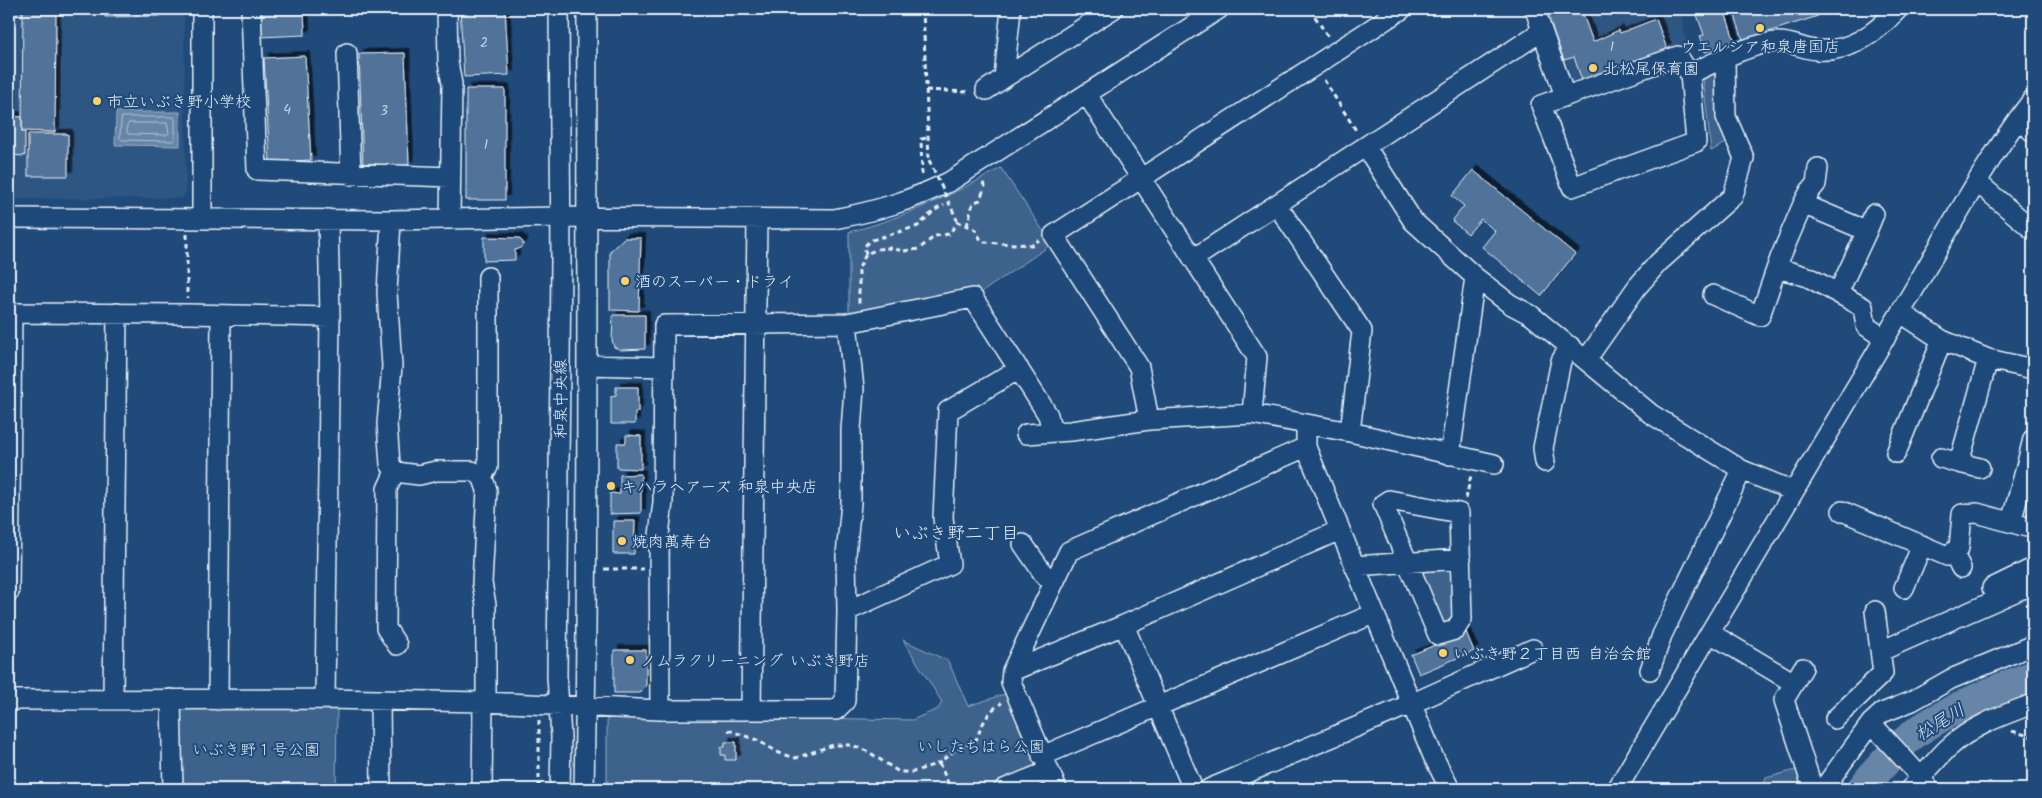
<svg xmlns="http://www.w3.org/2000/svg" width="2042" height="798" font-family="Kalam,'Klee One',sans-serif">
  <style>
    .built { fill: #2e5683 }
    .green { fill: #3c628c; stroke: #92aac2 }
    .water { fill: #6685a7; stroke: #9ab0c7 }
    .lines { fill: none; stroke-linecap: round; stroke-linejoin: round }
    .shore { stroke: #b4c6d8; stroke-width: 1 }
    .river { stroke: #6685a7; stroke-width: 31 }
    .building { fill: #517399; stroke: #e8f1f8; filter: url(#shadow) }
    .minor-casing { stroke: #e8f1f8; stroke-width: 22 }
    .path { stroke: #e8f1f8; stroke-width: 3; stroke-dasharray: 5 4; stroke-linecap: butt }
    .minor { stroke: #1f4a7a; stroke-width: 19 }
    .path-bridge { stroke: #e8f1f8; stroke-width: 3; stroke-dasharray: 5 4; stroke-linecap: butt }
    .poi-dot { fill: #ffd166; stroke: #1f4a7a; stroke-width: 2 }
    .labels { text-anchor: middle; stroke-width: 4; stroke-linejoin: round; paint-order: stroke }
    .number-label { font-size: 14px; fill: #c2d2e0 }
    .poi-label { font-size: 16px; fill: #e8f1f8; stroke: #1f4a7a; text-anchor: start }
    .street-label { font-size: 16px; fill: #e8f1f8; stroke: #1f4a7a }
    .park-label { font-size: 16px; fill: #d7e3ed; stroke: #1f4a7a }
    .neighbourhood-label { font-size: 18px; fill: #e8f1f8; stroke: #1f4a7a }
    .water-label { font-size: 18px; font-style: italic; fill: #d4e1ec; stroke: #1f4a7a }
  </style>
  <defs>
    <filter id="shadow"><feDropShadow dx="4.5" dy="-4.5" stdDeviation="0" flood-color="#0009"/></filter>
  </defs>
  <rect width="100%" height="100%" fill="#1f4a7a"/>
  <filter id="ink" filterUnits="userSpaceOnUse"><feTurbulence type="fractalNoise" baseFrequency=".02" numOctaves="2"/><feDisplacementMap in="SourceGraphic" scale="10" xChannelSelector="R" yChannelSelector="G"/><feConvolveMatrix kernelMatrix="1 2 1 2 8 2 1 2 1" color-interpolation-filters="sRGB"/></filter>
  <g filter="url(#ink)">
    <path class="built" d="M9,9H184L186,193L181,198L9,199Z
      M1541,9H1680L1686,42L1569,90Z"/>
    <path class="green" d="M1712,70L1720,74L1728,142L1711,151L1703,78Z
      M1001,168L1052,244L979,294L975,288L849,313V232C904,218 952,195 1001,168Z
      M1447,566L1456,571L1457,616L1452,624L1444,626L1417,573L1423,568Z
      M903,640L948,661L968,706L1005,694L1036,766L1034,770L998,789H607V714L912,720L938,709L942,702Z
      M175,707L337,708L336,789H177Z
      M1799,769L1805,786L1802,789H1762L1766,778Z"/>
    <path class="water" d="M116,112H180V146L115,145Z"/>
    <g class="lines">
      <path class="shore" d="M122,117H174L175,119V140L172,141L122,140L120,138Z
        M129,123H167L169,133L166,135L128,134L127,132V126Z"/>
      <path class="river" d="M1862,789C1874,773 1902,742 1918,731C1953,708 1994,690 2033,676"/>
    </g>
    <path class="building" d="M9,9H22V15L9,16Z
      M23,9H56L55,132L22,131Z
      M105,9H160V16L105,17Z
      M259,9H304L305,35L260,37Z
      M460,9H505L509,75L464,77Z
      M1545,9H1581L1593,42L1619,30L1620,33L1656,19L1667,49L1582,81L1574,57L1564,60Z
      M1695,9H1724L1735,42L1705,52L1700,36L1704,35Z
      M1733,9H1816L1818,16L1743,40Z
      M405,53L409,165L363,167L359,54Z
      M305,56L311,160L270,162L264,58Z
      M466,89H505V200H466Z
      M9,116L22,117V132H25V156L9,155Z
      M28,134H68V176H28Z
      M1473,170L1575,254L1541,296L1482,247L1495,231L1481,219L1468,234L1452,221L1464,206L1452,196Z
      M484,237L518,238L523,242V245L519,249L515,250V260L484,261Z
      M624,238H641L639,311L610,310V251Z
      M613,315H645V349L621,350L614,347L612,340Z
      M616,387H638V412H635V424H611V396L616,395Z
      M626,435L641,436V469L617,468V443H626Z
      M641,474V513L610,514V493L620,494V475Z
      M613,521H635L634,554H613Z
      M1466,632L1474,651L1419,674L1411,655Z
      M614,650H646V685L640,693H614Z
      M725,742H736V760H725V755H721V747H725Z"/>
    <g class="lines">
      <g class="minor-casing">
        <path id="minor" d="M251,9L257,170L450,177
          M447,9L448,62L452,84L450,219
          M559,9L561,259L557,676L561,737L560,789
          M1011,9L1004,78L1113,9
          M1542,31L1565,96
          M347,53L351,175
          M1678,56L1690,74L1696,142L1572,187L1541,105Z
          M1690,74C1711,64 1756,41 1779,42C1791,42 1804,49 1816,50C1850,53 1876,33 1898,9
          M986,90L1004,78
          M1087,95L1257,357L1252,414
          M2018,119L2033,132
          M1366,147L1413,221L1475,277L1510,304L1531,315L1651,414L1742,470L1793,491
          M1977,182L2033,230
          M1803,204L1867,231L1838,293
          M1277,205L1362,331L1350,432
          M9,218L391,220L561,217L834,219C877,211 909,201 949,182L1219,9
          M202,218V9
          M391,220L387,293L392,366L387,424L390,464L395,471L403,473L419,475L436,471H472L482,476L487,490L482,583L486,605V694L483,702L482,789
          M1867,231L1874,214
          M1193,259L1542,31L1535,9
          M1778,268L1808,277L1863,307L1866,326L1885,339
          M1713,295L1760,316L1780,258L1803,204L1810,191L1816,184L1818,168
          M9,313H12L9,592
          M12,313L188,314L330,317
          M1901,313L1942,340L1988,359L2033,369
          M1586,360L1637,287L1658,263L1733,196L1744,158L1726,117L1725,59
          M588,365L664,367
          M1149,420L1139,367L1054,235L1402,9
          M1026,434L1071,431L1149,420L1252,414L1350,432L1494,464
          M1306,434V447L1433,756L1450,789
          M2033,439L2024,475L2033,478
          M1896,453L1942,340
          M1450,455L1475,277
          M1941,458L1959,463
          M1545,462L1543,448L1561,361L1570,346
          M1980,468L1959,463L1988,359
          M395,471L387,489L386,628L397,645
          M482,476L488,467V277
          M1389,500L1459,513L1462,619L1455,630L1438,635L1383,504Z
          M1842,511L1947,556L1959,548L1962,514L1977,513L2027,527
          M2011,522L2024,475
          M1023,544L1045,576L1055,581
          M1953,552L1961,568
          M1354,566L1461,559
          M1904,588L1922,545
          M1992,588L2033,568
          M847,611L950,564L943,518L948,411L1019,369
          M1124,625L1193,789
          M1710,633L1794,683
          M1881,651L2033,584
          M1803,668L1784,700L1813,789
          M1650,670L1662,635L1742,470
          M1012,671L1124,625L1340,530
          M113,699L117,313
          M171,699L173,789
          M325,699L330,317L328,219
          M9,700L325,699L483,702L660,710H836L845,701L847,611L846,555L851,503V430L854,389L847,323
          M218,700L221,315
          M380,700L381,789
          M660,710L659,535L663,502L664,325L847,323L973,298L1048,415L1052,432
          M751,710L757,220
          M1835,719L1883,673L1875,611
          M1871,723L1916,772L1929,789
          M1042,756L1373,614
          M584,789C589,529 586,269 587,9
          M1004,789L1049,771
          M1057,789L1011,682L1012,671L1069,551L1306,447
          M1209,789L1411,704L1533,649
          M1617,789C1710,634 1801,478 1894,323C1940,248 1979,169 2033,99
          M1823,789L1871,723L1882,713L1912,701L1951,679L2033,645
          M1910,789C1923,776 1934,762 1947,749C1971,726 2003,715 2033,704"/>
      </g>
      <path class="path" d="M923,9L929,160
        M1310,9L1329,38
        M1324,80L1357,132
        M926,90L970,92
        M922,175L921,139L928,138
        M967,226L973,203L980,200L985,186L982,182
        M187,234V298
        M866,254L864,247L869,241L918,226L935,210L944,205
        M859,303V268L866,254L878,249L889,248L904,251L919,249L935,236L949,234L958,222C963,225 970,226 974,229C979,232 978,238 983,242L1032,245L1039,240
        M1466,499L1471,475
        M604,569H643
        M539,720V789
        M728,730L757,740L779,753L796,758L833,745H851L869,752L899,772H913L939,763L955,750L976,740C982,725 987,711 1002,703
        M2012,731L2033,737
        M939,763L951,789"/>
      <use href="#minor" class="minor"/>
      <path class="path-bridge" d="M929,160L958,222"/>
    </g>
  </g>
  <g class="poi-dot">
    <circle cx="1760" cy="28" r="5"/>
    <circle cx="1593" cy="68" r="5"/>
    <circle cx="97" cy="101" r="5"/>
    <circle cx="625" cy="281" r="5"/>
    <circle cx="611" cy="486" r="5"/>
    <circle cx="622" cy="541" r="5"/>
    <circle cx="1443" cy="653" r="5"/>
    <circle cx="630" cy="660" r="5"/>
  </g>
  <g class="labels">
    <g class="number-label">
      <text x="484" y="47">2</text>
      <text x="1612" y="51">1</text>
      <text x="287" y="114">4</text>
      <text x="384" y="115">3</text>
      <text x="486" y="149">1</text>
    </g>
    <g class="poi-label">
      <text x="1760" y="52" text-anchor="middle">ウエルシア和泉唐国店</text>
      <text x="1603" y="74">北松尾保育園</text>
      <text x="107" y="107">市立いぶき野小学校</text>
      <text x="635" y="287">酒のスーパー・ドライ</text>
      <text x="621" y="492">キハラヘアーズ 和泉中央店</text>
      <text x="632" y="547">焼肉萬寿台</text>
      <text x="1453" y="659">いぶき野２丁目西 自治会館</text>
      <text x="640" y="666">ノムラクリーニング いぶき野店</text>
    </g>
    <g class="street-label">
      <text transform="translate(560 399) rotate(-90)" y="6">和泉中央線</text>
    </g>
    <g class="park-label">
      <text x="981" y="752">いしたちはら公園</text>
      <text x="256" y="755">いぶき野１号公園</text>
    </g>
    <g class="neighbourhood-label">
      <text x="956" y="539">いぶき野二丁目</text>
    </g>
    <g class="water-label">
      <text transform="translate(1940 722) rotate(-31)" y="6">松尾川</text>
    </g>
  </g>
  <rect width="2042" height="798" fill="none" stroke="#1f4a7a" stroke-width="30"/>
  <rect x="15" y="15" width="2012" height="768" fill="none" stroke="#e8f1f8" stroke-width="2" filter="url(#ink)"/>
</svg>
